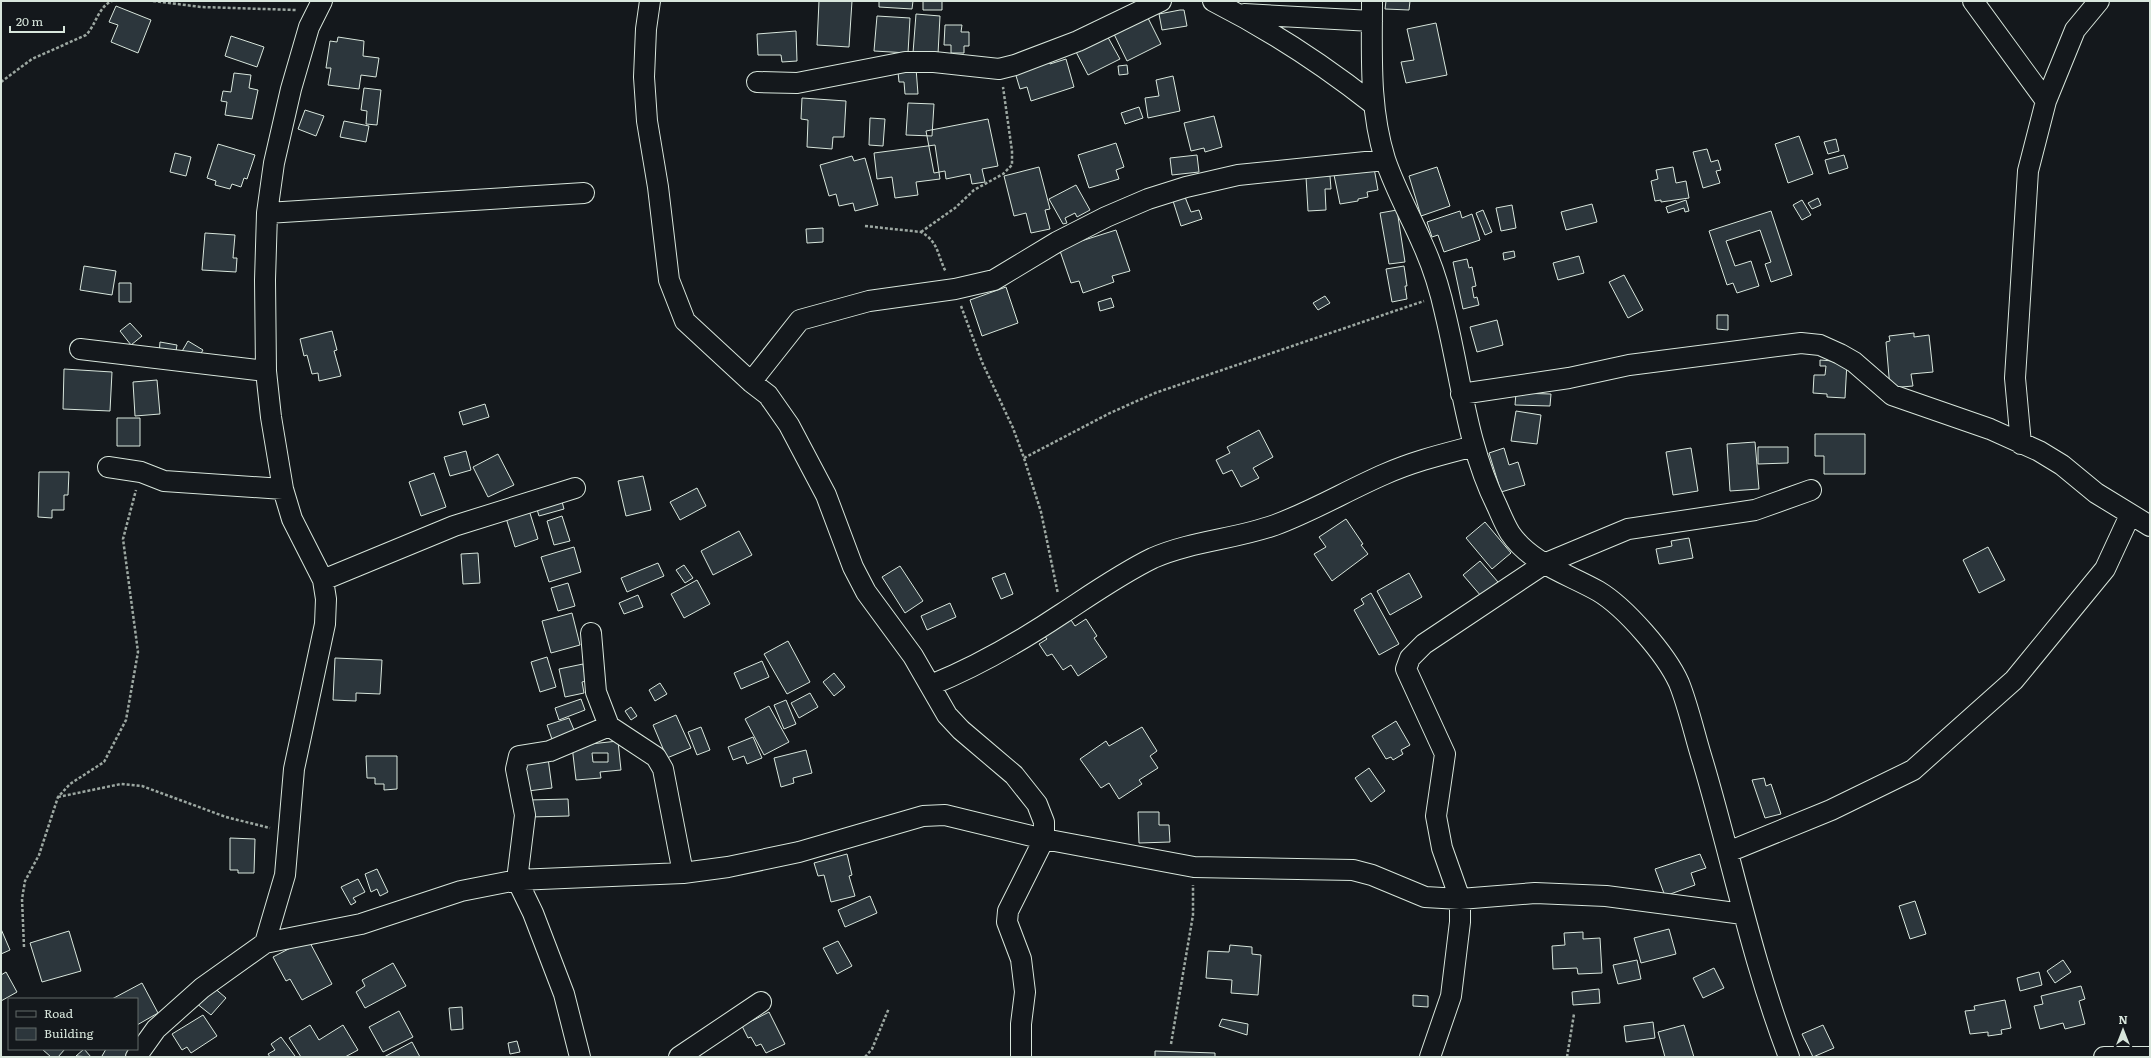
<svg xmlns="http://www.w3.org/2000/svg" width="2151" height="1058" font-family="Literata,serif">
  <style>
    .building { fill: #2c363c; stroke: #d8e6dc; fill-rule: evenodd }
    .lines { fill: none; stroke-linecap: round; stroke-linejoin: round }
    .minor-casing { stroke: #d8e6dc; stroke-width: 22 }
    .path { stroke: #9da8a2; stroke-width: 2.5; stroke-dasharray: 3 2; stroke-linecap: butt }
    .minor { stroke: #14181c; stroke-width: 20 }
  </style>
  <rect width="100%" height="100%" fill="#14181c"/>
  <path class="building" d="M819,1H852L849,47L817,45Z
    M879,1H913L912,9L879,7Z
    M923,1H942V10H923Z
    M1386,1H1410L1409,10L1385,9Z
    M116,6L151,20L138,53L111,42L118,25L109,22Z
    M1180,10H1184L1187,26L1162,30L1159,14Z
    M916,14L940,16L938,54L913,53Z
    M877,16L910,18L908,53L874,51Z
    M1147,16L1161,44L1127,61L1113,32Z
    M1436,23L1447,75L1406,83L1401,62L1414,60L1407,29Z
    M945,25H962L961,32H969V46H964V53H951V45H944Z
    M796,31L797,61L782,62L781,55H758L757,34Z
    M1105,32L1120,59L1088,75L1074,48Z
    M231,36L264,47L257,67L225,56Z
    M338,37L364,41L363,56L379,58L376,77L361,75L359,89L328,85L331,68H326L330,41L337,42Z
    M1048,59L1050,64L1066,59L1074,87L1031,101L1027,87L1020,89L1014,69Z
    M1127,65L1128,74L1119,75L1118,66Z
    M916,68L918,94H905L904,82H899L898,72Z
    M234,73L251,75L249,88L258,90L252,119L225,115L227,102L221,101L223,91L231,92Z
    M1173,76L1180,111L1148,118L1145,98L1159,96L1156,80Z
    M364,88L381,90L377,125L366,124L367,111L361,110Z
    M802,98L846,101L844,137H833L832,149L807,147L808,120L801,119Z
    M908,103L934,104L932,136L906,135Z
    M1139,107L1143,118L1125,124L1121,113Z
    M305,110L324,116L316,136L298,129Z
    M1214,116L1222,147L1205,152L1204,148L1191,151L1184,123Z
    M870,118L885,119L883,146L869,145Z
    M988,119L998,166L982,169L985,182L972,184L970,174L946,179L945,171L934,173L926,131Z
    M344,121L369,126L366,142L340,137Z
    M1799,136L1813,174L1788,183L1775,144Z
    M1836,139L1839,151L1828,154L1824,142Z
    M1116,143L1124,167L1116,170L1119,179L1089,188L1078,155Z
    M218,144L255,155L247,179L244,178L241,187L232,184L230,189L215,185L216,181L207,178Z
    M935,145L940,179L916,182L918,195L895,198L892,177L877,179L874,153Z
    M1707,149L1711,162L1718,160L1721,170L1716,171L1720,183L1703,188L1693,152Z
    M175,153L191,157L186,176L170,172Z
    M1197,155L1199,172L1172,175L1170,158Z
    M1844,155L1848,168L1829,174L1825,160Z
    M852,156L854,161L865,158L878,205L855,211L853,203L839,206L836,194L829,196L820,165Z
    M1039,167L1050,209L1045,210L1050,229L1031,233L1026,213L1014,216L1004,176Z
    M1437,167L1450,206L1421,216L1409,176Z
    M1673,167L1676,183L1686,181L1689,198L1661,202V200L1655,201L1651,181L1658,179L1656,170Z
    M1374,168L1378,190L1367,192L1368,197L1358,199V201L1340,204L1334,175Z
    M1330,176L1331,189H1325L1326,210L1308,211L1306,177Z
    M1076,185L1090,210L1077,217L1075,213L1065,218L1067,223L1063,224L1049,199Z
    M1185,197L1191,212L1199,210L1202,219L1181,226L1173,201Z
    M1818,198L1821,205L1812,209L1808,203Z
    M1686,200L1689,211L1685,212L1684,208L1668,213L1666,207Z
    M1802,200L1811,215L1802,220L1793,205Z
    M1592,204L1597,222L1566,230L1561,212Z
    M1512,205L1516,228L1501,231L1496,208Z
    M1397,210L1405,262L1389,264L1380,213Z
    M1483,210L1492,232L1485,235L1476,213Z
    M1460,211L1462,218L1472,214L1480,240L1444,252L1438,235L1432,237L1427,222Z
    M1771,211L1792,275L1771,282L1765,264L1771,262L1760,230L1726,241L1735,266L1751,261L1759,286L1737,293L1733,283L1727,285L1709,231Z
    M823,228V242L807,243L806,229Z
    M1116,230L1130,271L1112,276L1114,282L1083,293L1079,281L1071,283L1059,248Z
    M205,233L235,235L233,258H237L236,272L202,270Z
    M1514,251L1515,257L1504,260L1503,253Z
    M1579,256L1584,273L1558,280L1553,263Z
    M1467,259L1469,268L1472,267L1476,286L1472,287L1474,298L1477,297L1479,305L1463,309L1453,262Z
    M84,266L116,271L112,295L80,290Z
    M1404,266L1407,286H1405L1407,299L1392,302L1386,269Z
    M1624,275L1643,310L1628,318L1609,282Z
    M119,283H131V302H119Z
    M1006,287L1018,323L982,336L970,300Z
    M1325,296L1330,303L1318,310L1313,303Z
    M1111,298L1114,307L1100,311L1098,302Z
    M1717,315H1728V330L1717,329Z
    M1497,320L1503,345L1477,352L1470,327Z
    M130,323L142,336L131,345L120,331Z
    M332,331L337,350L334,351L341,376L319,381L318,373L312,374L307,355L304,356L300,339Z
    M1914,333V337L1929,335L1933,372L1911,374L1913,386L1890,388L1886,342L1890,341L1889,336Z
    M188,341L203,350L196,362L181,353Z
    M160,342L177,345L175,357L159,355Z
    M1820,360L1847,362L1845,398L1827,397V394L1813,393L1814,375H1825L1826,366H1820Z
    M64,369L112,372L110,411L63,409Z
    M157,380L160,414L135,416L133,382Z
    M1516,393L1551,394L1550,406L1515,405Z
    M485,404L489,417L463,425L459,412Z
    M1516,411L1541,415L1537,444L1511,441Z
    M117,418H140V446H117Z
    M1259,430L1273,457L1253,468L1259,478L1241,487L1232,470L1223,474L1216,460L1230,453L1227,447Z
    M1815,434H1865V474H1824V456H1815Z
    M1755,442L1759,489L1730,491L1727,444Z
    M1758,447H1788V463L1758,464Z
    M1504,448L1509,465L1518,462L1525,485L1501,492L1489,453Z
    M1691,448L1698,491L1673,495L1666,452Z
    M466,451L471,470L450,476L444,457Z
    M498,454L514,485L488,497L473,467Z
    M39,472H69L68,495H64V510H52V518L38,517Z
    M434,473L446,507L421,516L409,482Z
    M643,476L651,510L626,516L618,481Z
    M697,488L706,506L680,520L670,502Z
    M561,498L564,509L539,516L536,506Z
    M529,510L538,539L515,547L506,518Z
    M562,516L570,541L554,545L547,521Z
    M1346,519L1363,544L1361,545L1368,554L1332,581L1314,554L1326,547L1319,537Z
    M1485,522L1511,553L1492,569L1466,538Z
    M739,531L752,555L713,575L701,551Z
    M1689,538L1693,558L1659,564L1656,549L1672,546L1671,541Z
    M574,547L581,572L549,582L541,557Z
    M1988,547L2005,580L1979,593L1963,560Z
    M478,553L480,583L463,584L461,554Z
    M1480,561L1498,582L1481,596L1463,575Z
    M658,563L664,576L627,592L621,578Z
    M684,565L693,578L685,583L676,570Z
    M900,566L923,601L905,613L882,577Z
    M1005,573L1013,594L1001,599L992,578Z
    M1409,573L1422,597L1390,615L1377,591Z
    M697,580L710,604L684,618L671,594Z
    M568,583L575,606L558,611L551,588Z
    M1371,593L1399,644L1379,655L1354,610L1364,604L1361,599Z
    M638,595L643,607L624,614L619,603Z
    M950,603L956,617L927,630L921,616Z
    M572,613L580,645L551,653L542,621Z
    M1069,617L1075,626L1086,619L1097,636L1094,638L1107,657L1078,676L1071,665L1063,670L1052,654L1047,656L1039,644L1047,639L1043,634Z
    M788,641L810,682L787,694L764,654Z
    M547,657L556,687L540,692L531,662Z
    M335,658L382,660L380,694L356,693V701L333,700Z
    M762,661L769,677L741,689L734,673Z
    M583,664L586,681L582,682L584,693L565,697L559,669Z
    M834,673L845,687L834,696L823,682Z
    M660,683L667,694L655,701L649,690Z
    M810,693L818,707L799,718L791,703Z
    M581,699L585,710L559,720L555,708Z
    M786,700L796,724L784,729L774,705Z
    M769,706L789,742L764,755L745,719Z
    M631,707L637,716L631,720L625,711Z
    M676,715L691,748L667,758L653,725Z
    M569,718L577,737L554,745L547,725Z
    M1396,721L1410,745L1401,750L1403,754L1393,760L1391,757L1386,759L1372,736Z
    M701,727L710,750L697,755L688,732Z
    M1142,727L1157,751L1150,756L1158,768L1139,780L1142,784L1119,799L1109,783L1101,788L1080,759L1106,741L1109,746Z
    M753,737L762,758L747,764L744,756L733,760L728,747Z
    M618,741L621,770L600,772L601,778L576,780L572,746ZM592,753H608V762H593Z
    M806,750L812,773L793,778L794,783L781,787L774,758Z
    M366,756H397V789L384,790V784H375V778H367Z
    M548,758L552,788L528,791L524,761Z
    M1369,768L1385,791L1371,802L1355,778Z
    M1764,778L1766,786L1771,784L1781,814L1765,818L1752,780Z
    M568,799L569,816L529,817V800Z
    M1138,812H1159V825H1169L1170,842L1139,843Z
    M230,838L255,839L254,873H238V870H230Z
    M847,854L852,875L849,876L855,896L831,902L824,875L818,876L814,863Z
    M1700,854L1706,868L1691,873L1695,885L1665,896L1655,869Z
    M377,869L388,892L380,896L377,889L371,892L365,874Z
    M358,879L365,892L353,898L356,902L351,905L341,887Z
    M870,896L877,913L845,927L838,910Z
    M1915,901L1926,934L1910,939L1899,906Z
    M1,929L10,950L1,954Z
    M1669,929L1676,954L1641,963L1634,938Z
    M69,931L81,971L42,982L30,943Z
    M1583,932V939L1600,938L1602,973L1578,974L1577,968L1553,969L1552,946L1565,945L1564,933Z
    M308,939L332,984L302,1000L290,979L286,981L273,957Z
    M838,941L852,966L837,974L823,948Z
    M1230,945L1252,947V954L1261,955L1258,995L1231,993L1232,980L1206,978L1208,951L1229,952Z
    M1637,960L1641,979L1618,984L1613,965Z
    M2063,960L2071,972L2055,983L2047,971Z
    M393,963L406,986L365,1008L356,992L365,986L362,980Z
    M1714,968L1724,988L1703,998L1693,978Z
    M6,972L17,992L1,1001V975Z
    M2039,972L2042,985L2020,991L2017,978Z
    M142,983L158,1013L137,1025V999H112Z
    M212,986L226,998L211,1015L196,1003Z
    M2081,986L2085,999L2079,1001L2085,1024L2065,1029L2063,1023L2040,1029L2034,1006L2043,1004L2041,996Z
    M1599,989L1600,1003L1573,1005L1572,992Z
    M1413,995L1428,996V1007L1413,1006Z
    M2005,1000L2011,1028L2001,1030L2002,1034L1988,1036V1032L1970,1034L1965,1011L1975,1010L1974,1006Z
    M462,1007L463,1029L451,1030L449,1008Z
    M399,1011L413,1037L383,1052L369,1027Z
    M769,1012L785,1044L766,1053L761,1044L756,1046L751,1037L748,1038L742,1026Z
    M203,1015L217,1036L191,1053L187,1047L182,1050L172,1034Z
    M1222,1019L1248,1024L1247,1035L1219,1026Z
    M1653,1022L1655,1038L1626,1042L1624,1026Z
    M310,1025L319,1040L343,1025L358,1050L345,1057H301L289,1038Z
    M1684,1025L1694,1057H1665L1658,1032Z
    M1823,1025L1834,1048L1813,1057L1802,1034Z
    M281,1037L295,1056L294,1057H270L268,1054L275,1050L271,1044Z
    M517,1041L520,1052L510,1054L508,1043Z
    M412,1042L420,1057H384Z
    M42,1049H65L58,1057H51Z
    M84,1049L91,1057L76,1056Z
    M106,1049H137L133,1057H104L102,1056Z
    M1155,1051L1215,1053V1057H1155Z"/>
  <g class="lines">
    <g class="minor-casing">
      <path id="minor" d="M650,1L646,29L644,77L647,121L658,187L669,280L685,321L751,382L768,395L789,425L826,495L853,567L866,592L913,656L947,715L961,730L1014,775L1037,804L1044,822V839L1008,911L1007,922L1021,959L1025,992L1021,1024V1057
        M1213,1C1272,31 1321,63 1373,104
        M1372,1C1372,54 1369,108 1385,159C1395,189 1411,217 1423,245C1433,267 1440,290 1445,313C1461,378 1467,446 1497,506C1501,515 1505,525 1510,533C1530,563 1568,574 1598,591C1625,607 1666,654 1679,683C1689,708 1695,737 1703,762C1732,860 1752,961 1789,1057
        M1973,1L2046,101
        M1244,14L1372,21
        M757,82L797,83L905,62H934L999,69L1015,65L1078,41L1161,1
        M267,213L584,193
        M80,349L266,371
        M751,382L800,320L869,301L955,289L994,280L1057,242L1106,217L1148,199L1186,187L1238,175L1385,160
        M1461,394L1569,378L1629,365L1801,343L1820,345L1840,354L1854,362L1892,395L1990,429L2039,451L2062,465L2096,493L2150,526
        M2021,444L2015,378L2028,171L2046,101L2075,30L2099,1
        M108,467L141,472L164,481L283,489
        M323,580L454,526L575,488
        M591,633L596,692L609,726L656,757L663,769L683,873
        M931,685C978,666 1021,641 1063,613C1092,594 1122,573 1153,558C1192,541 1236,539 1275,525C1313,511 1348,490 1385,474C1414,461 1444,454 1474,446
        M1728,852L1831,810L1913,770L2014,680L2105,569L2130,515
        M265,943L285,875L294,769L325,624L326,599L323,580L292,519L283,489L271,417L266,371L265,280L267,213L274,163L291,89L309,27L322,1
        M136,1057L156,1029L202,988L265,943L361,924L461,891L517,880L683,873L728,867L799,852L923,816L945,815L1044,839L1194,867L1353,870L1372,875L1425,897L1460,899L1535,893L1606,896L1743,914
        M580,1057L564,994L533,913L517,880L525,815L516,769L519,756L550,751L609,726
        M679,1057L761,1002
        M1430,1057L1451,996L1460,922V899L1442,848L1436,816L1445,754L1406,669L1410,658L1424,644L1544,564L1628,529L1755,510L1811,490
        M2104,1057H2150"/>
    </g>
    <path class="path" d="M153,1L201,7L296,10
      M1,82L32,59L86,35C96,25 98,7 112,1
      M865,226L921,232C939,242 937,255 946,272
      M921,232L955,208L974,190L1003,174L1012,165V151L1003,87
      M961,306L982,362L1013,428L1024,458L1041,512L1058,594
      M1024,458L1110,413L1155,393L1424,301
      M58,797L121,784L142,786L226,817L270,828
      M24,947L22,899L25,881L39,855L58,797L70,784L104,762L126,720L138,652L123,539L136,490
      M1171,1044L1193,915V885
      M865,1057L872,1049L889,1008
      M1567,1057L1574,1014"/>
    <use href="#minor" class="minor"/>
  </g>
  <rect width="2151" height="1058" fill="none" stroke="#d8e6dc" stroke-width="4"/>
  <rect x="8" y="998" width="130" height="52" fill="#14181c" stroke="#626a69"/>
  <rect x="16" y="1011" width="20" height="6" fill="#14181c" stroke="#626a69"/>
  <text x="44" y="1018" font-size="12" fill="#d8e6dc">Road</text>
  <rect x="16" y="1028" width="20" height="12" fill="#2c363c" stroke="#626a69"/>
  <text x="44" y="1038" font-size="12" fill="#d8e6dc">Building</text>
  <g transform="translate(2123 1030)" stroke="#14181c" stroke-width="3" paint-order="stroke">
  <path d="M0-3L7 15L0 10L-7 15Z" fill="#d8e6dc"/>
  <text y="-6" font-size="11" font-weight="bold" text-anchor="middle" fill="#d8e6dc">N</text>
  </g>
  <path d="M10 26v6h54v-6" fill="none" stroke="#d8e6dc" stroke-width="2"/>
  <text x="16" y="26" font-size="12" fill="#d8e6dc" stroke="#14181c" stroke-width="3" paint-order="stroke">20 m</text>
</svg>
